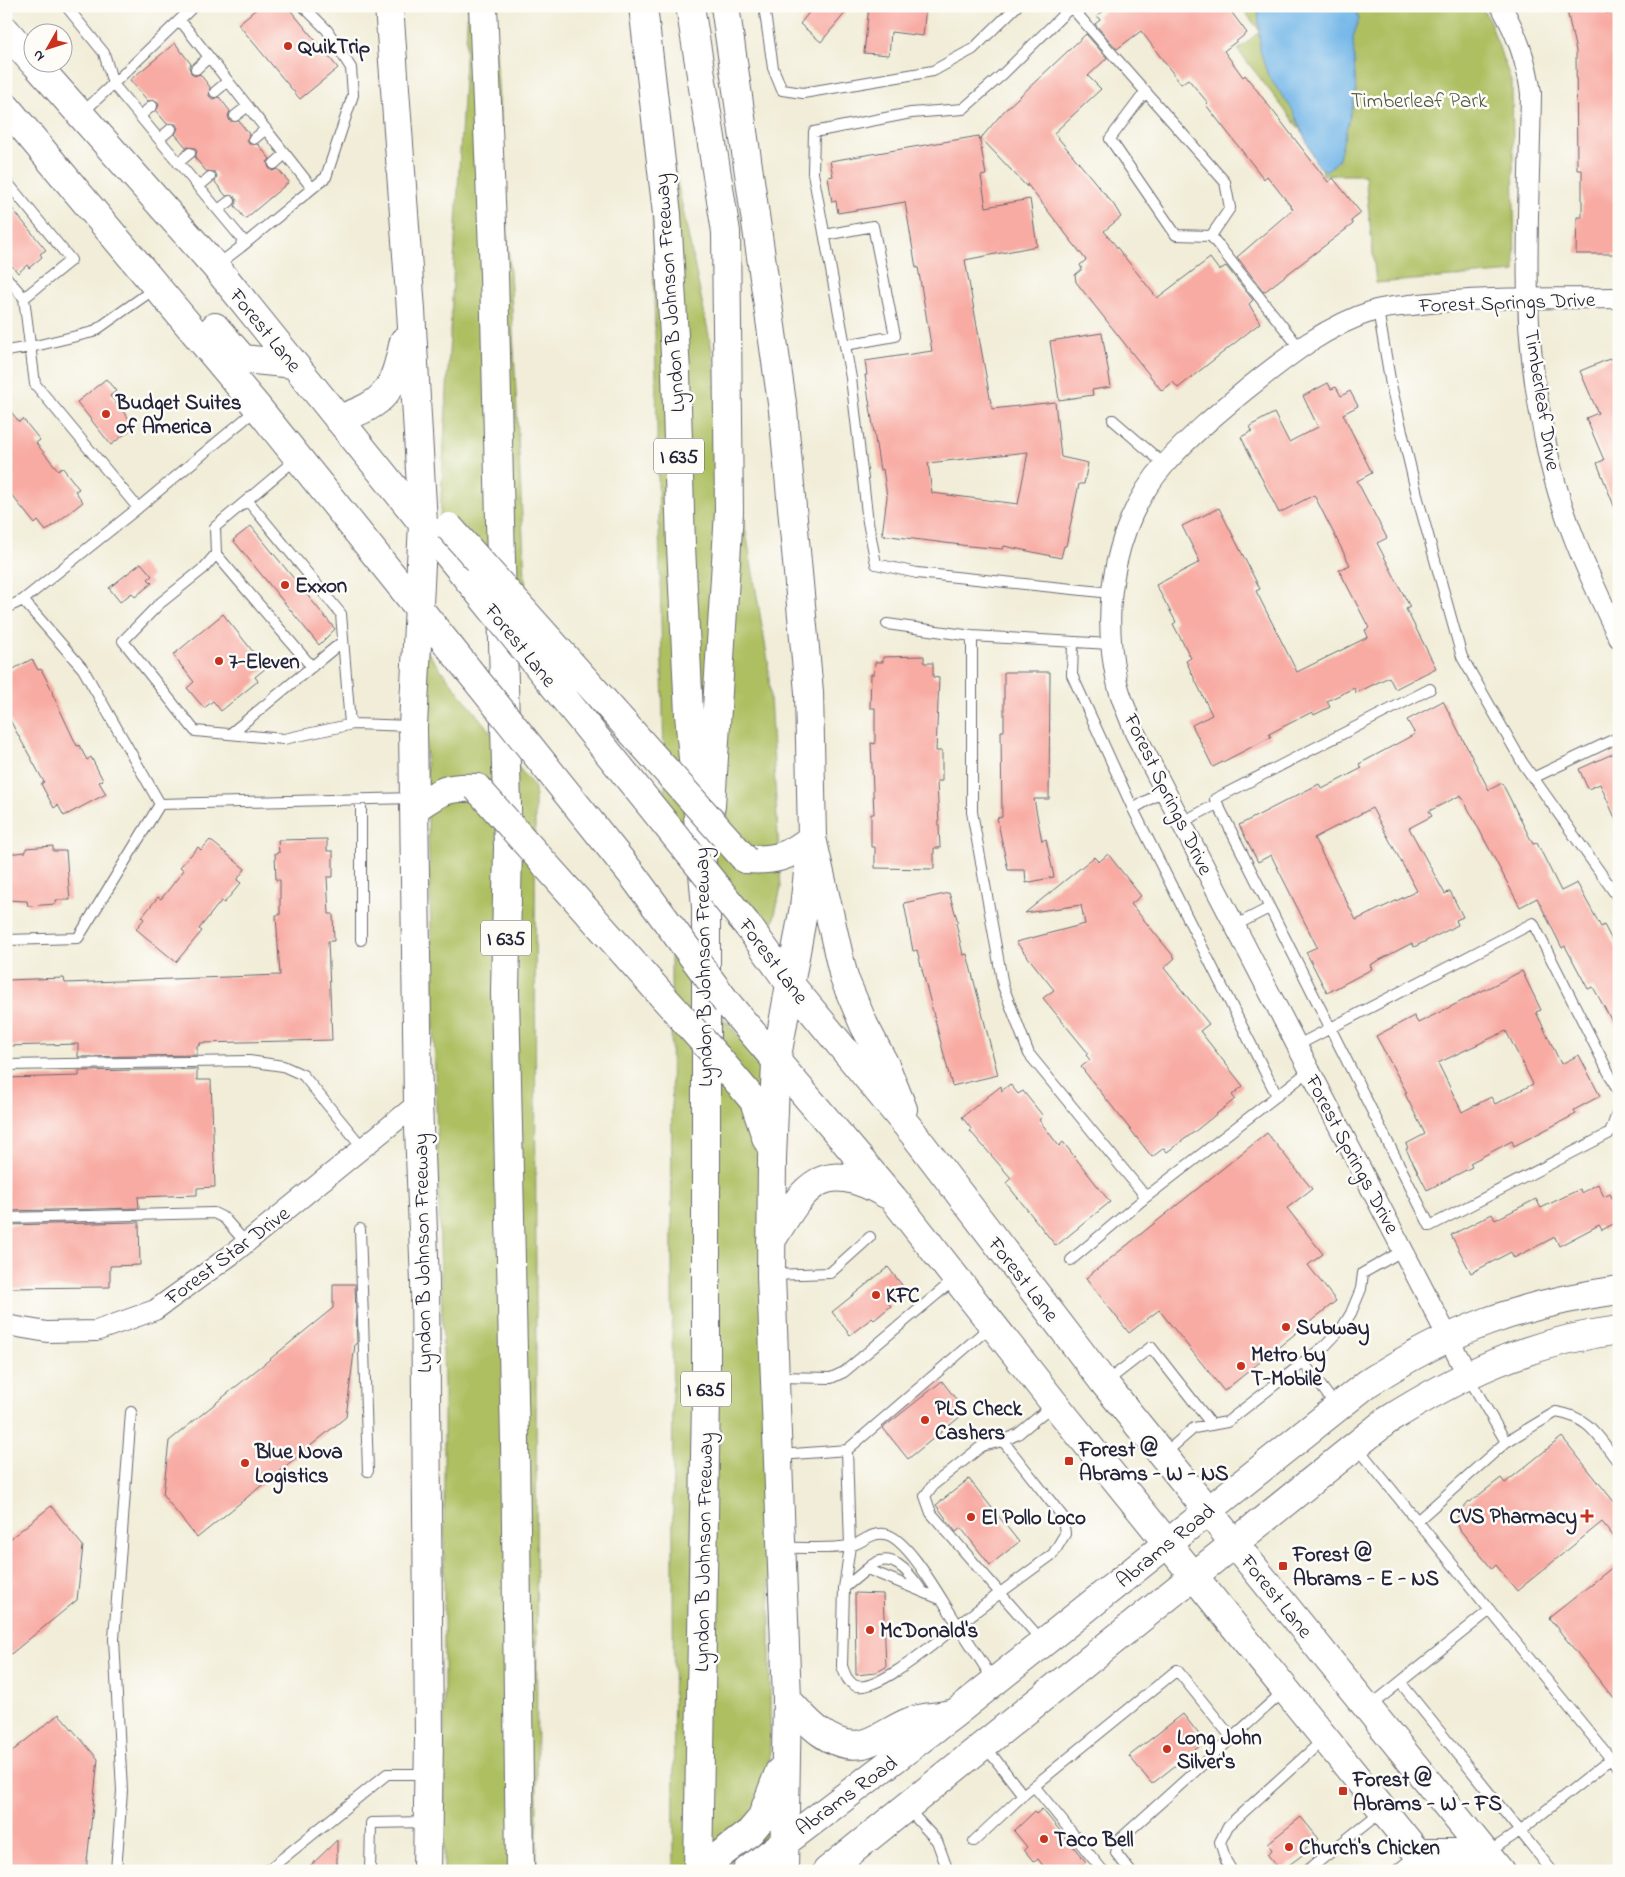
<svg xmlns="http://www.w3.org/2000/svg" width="1625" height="1877" font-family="'Indie Flower',sans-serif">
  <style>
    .green { fill: #aebf62; stroke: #68704e }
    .water { fill: #72b6e8; stroke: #4a6c92 }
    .building { fill: #f8aba3; fill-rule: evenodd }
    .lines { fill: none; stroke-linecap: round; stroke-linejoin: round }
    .service-casing { stroke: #6a6972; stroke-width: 12 }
    .minor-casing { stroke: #6a6972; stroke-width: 22 }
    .secondary-casing { stroke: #6a6972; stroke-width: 30 }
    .motorway-casing { stroke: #6a6972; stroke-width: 30 }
    .service { stroke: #fff; stroke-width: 10 }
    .minor { stroke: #fff; stroke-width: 20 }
    .secondary { stroke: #fff; stroke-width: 28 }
    .motorway { stroke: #fff; stroke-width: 28 }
    .secondary-bridge-casing { stroke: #6a6972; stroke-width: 30; stroke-linecap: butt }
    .secondary-bridge { stroke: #fff; stroke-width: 28 }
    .poi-dot { fill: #c8321e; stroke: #fdfcf7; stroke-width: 2 }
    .labels { text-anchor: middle; stroke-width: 5; stroke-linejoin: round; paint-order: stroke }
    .shield { fill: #fdfcf7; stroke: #646373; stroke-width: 1 }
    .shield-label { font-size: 20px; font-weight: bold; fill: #22223b }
    .poi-label { font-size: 21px; font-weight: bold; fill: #22223b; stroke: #fdfcf7; text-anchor: start }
    .park-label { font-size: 21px; fill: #535949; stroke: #fdfcf7 }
    .street-label { font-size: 21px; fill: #22223b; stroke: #fdfcf7 }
  </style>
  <rect width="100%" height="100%" fill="#fdfcf7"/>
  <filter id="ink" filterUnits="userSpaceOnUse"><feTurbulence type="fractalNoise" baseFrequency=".02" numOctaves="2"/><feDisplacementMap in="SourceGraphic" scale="10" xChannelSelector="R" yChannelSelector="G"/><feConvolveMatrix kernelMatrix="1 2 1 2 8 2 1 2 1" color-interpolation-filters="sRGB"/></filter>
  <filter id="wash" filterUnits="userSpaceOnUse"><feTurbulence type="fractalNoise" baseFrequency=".0096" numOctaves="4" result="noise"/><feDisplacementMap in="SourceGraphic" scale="20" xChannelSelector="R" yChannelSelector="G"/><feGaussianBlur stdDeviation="1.12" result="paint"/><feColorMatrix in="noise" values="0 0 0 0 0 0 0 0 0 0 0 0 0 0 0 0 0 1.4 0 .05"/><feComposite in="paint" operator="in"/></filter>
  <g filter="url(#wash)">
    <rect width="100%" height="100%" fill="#f1edd8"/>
    <path class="green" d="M468,6H493L511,289L528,640L439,536Z
      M1240,6H1480L1489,19L1512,84L1515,272L1376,283L1365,175H1323L1319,154L1238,50L1260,31Z
      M649,46L729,432L768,661L781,888L770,935L665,810Z
      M423,647L535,788L537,1871H444V1386Z
      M671,956L770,1073V1848L740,1871H674Z"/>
    <path class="water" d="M1258,6H1354L1359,19L1353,38L1356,93L1338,161L1326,171L1317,165L1292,109L1268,76L1260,50Z"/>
    <g id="blocks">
      <path class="building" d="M260,6H287L338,68L300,99L238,24Z
        M814,6H851L821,42L800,24Z
        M869,6H926L923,36L891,32L889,55L864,53Z
        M1110,6H1227L1247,33L1224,51L1243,77L1245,75L1328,182L1333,178L1361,213L1351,221L1353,224L1264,292L1237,257L1293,209L1267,176L1264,179L1206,105L1208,103L1188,79L1181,84L1141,31L1117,49L1095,24L1100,20L1097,16Z
        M1566,6H1605L1606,13L1619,11V51L1615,52L1616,84H1619V254H1576L1577,217H1582V170H1577L1576,51Z
        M1086,34L1107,58L1088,76L1101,89L1054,133L1114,205L1121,217L1104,231L1157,298L1210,258L1219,270L1226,266L1253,300L1249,304L1260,323L1178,388L1173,382L1162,391L1076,282L1075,275L1082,269L1080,265L1086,260L1027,184V187L981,138L1004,111Z
        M175,43L191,64L189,67L191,73L194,76L200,74L210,87L209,96L213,99L219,97L230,111L228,116L230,121H239L249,134L247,140L249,144H258L270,159L267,162L269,168L272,171L278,169L289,182L245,219L235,206L237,201L235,197L226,196L215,182L217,176L215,172L206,171L195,158L197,152L195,148L186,147L175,134L178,128L176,124H167L156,111L159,105L157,101H148L130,80Z
        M979,136L986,175L981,176L986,207L1030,199L1037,246L965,260L992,409L1055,402L1061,457L1088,463L1084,484H1079L1066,546H1064L1061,558L1004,546L1003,549L969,546L882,535L887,497L883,469L880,470L865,375H867L865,361L932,351L918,267L916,268L905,202L838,213L836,201L832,202L828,177L833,176L830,161ZM1028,452L1018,504L932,493L928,463Z
        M6,201L46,250L40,254L42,257L29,268L27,265L18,273L6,259Z
        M1102,333L1111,387L1092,390L1093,395L1059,400L1050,341Z
        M1619,355V516H1618L1597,463L1604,460L1586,418L1598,413L1580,371Z
        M106,379L116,391L110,396L135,426L111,445L77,402Z
        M1328,383L1331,389L1336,387L1341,396L1350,391L1358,406L1343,414L1372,473L1357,481L1387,538L1377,543L1410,607L1406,609L1436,668L1395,689L1389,677L1356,693L1354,688L1327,701L1330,707L1314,715L1312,712L1269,734L1271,737L1213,767L1192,725L1212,715L1186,661L1191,658L1173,624L1176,622L1156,585L1200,562L1182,526L1219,508L1260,589L1256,591L1297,672L1368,637L1365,630L1369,628L1339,570L1350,565L1314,495L1279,513L1241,437L1252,431L1250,426L1274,413L1289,442L1318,427L1303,396Z
        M6,405L19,422L23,419L40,440L36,443L58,470L62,467L79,489L75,491L83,502L46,531L38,521L35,524L6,488Z
        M251,526L335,629L319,645L233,540Z
        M141,563L152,576L148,579L152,583L135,597L132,593L120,602L109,588Z
        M223,614L266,668L255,677L258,681L221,711L213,701L204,708L187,688L194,682L173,655Z
        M924,656V663H933V677L939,678L936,751H942V781H937L940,848H934V869L875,868V847H871V814H874L871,743L875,744V708H870L871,674H874L875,662H883V657Z
        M32,659L38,670L41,669L53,692L52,693L77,746L79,745L87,760L91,757L103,780L99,782L106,794L64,816L58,805L54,808L41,784L44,782L6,713V673Z
        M1004,672H1050L1049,799H1034L1042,841L1046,839L1054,877L1026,883L1025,870H1008L997,818L1002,817L1001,731H1004Z
        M1443,701L1489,790L1502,783L1533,844L1537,843L1561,891L1577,883L1601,927L1604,925L1613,942L1619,953V1034L1593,987L1588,989L1565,946L1562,948L1537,898L1520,907L1461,795L1429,811L1432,816L1409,828L1445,894L1450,891L1463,917L1456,920L1458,925L1414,947L1412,943L1370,965L1372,969L1327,993L1306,952L1317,947L1271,855L1258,862L1239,825L1319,784L1322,789L1362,768L1359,764L1415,734L1407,720ZM1372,808L1417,891L1356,920L1314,838Z
        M1619,751V827L1600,784L1588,789L1579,769Z
        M327,839V851H333V877H327L329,914H333L334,941H328L332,1040L200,1043V1045L197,1046V1055L78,1057V1044L6,1046V980L64,978L65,983L280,975L276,915H280V880H276L275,853H279L278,840Z
        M210,840L245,869L237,880L241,883L224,903L221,901L199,929L202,931L176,962L136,929L144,919L142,917L158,897L161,899L184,870L180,867L198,847L201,850Z
        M53,846V851H66L70,900H56V904L28,906L27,901L6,900V854L26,852V848Z
        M1108,854L1141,896L1131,904L1175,958L1164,968L1209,1024L1200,1031L1243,1086L1232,1095L1235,1099L1193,1133L1167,1152L1164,1148L1152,1157L1081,1067L1090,1060L1086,1055L1088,1053L1043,998L1054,990L1016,942L1085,924L1081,905L1025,913L1094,857L1099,862Z
        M949,893L958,922L956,923L963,955L967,954L998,1075L952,1086L917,950L913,951L904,903Z
        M1522,971L1541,1010L1536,1012L1561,1064L1579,1055L1600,1096L1574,1110L1576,1114L1514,1146L1512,1141L1470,1163L1472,1167L1427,1190L1406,1149L1408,1148L1406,1144L1425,1134L1405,1094L1407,1093L1376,1036L1414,1016L1418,1023ZM1506,1031L1533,1084L1495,1104L1491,1097L1462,1112L1438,1063Z
        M197,1069V1080H211L215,1187L197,1188V1195L138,1197L139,1208L6,1211V1078L79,1076V1071Z
        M1010,1084L1018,1094L1023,1091L1043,1116L1039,1120L1059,1146L1063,1142L1110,1202L1056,1246L1006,1183L1011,1178L970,1131L972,1130L962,1117L1001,1086L1002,1091Z
        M1267,1133L1312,1189L1287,1208L1323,1254L1308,1265L1336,1301L1224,1391L1159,1310L1129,1333L1086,1278Z
        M1598,1184L1604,1197L1610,1194L1619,1212V1221L1602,1230L1599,1225L1559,1246L1555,1237L1514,1258L1511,1252L1471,1273L1451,1235L1492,1214L1495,1220L1536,1199L1541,1208L1580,1189L1581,1193Z
        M139,1222L140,1265L110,1266V1287L6,1288V1225Z
        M888,1267L905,1289L888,1303L891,1306L874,1320L872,1318L850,1335L832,1312Z
        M333,1284H355L357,1344H355L346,1417L197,1538L163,1495L169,1441L333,1308Z
        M942,1381L966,1412L908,1459L883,1428Z
        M1562,1437L1619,1508V1543L1602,1522L1517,1591L1496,1565L1492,1569L1460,1530L1457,1522L1458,1513L1469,1501L1470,1502L1501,1478L1505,1483Z
        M969,1479L1019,1542L990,1565L961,1528L956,1532L936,1505Z
        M51,1506L83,1546L77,1600L6,1658V1542Z
        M1619,1562V1705L1549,1618Z
        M855,1593L883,1594L886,1667L875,1673L856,1675Z
        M59,1714L98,1759L86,1871H6V1756Z
        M1183,1714L1205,1742L1152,1784L1129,1756Z
        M1042,1809L1086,1862L1075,1871H1047L1038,1859L1034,1862L1024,1850L1027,1847L1014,1831L1034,1812L1036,1814Z
        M1301,1817L1319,1839L1303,1851L1305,1853L1281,1871L1267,1854L1272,1850L1268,1843Z
        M337,1840V1871H305Z"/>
    </g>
  </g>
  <g filter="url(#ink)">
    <use href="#blocks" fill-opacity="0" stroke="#6a6972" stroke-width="1"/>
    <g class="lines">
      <g class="service-casing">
        <path id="service" d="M66,6L104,53L113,84L81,114
          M194,6L113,84L242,239L241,247L216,266
          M764,6L773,68L782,90L803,93L933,71L973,49L1017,6
          M180,20L312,188
          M196,69L209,57
          M1146,91L1110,139L1176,235L1211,236
          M215,92L228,81
          M140,116L152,106
          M235,116L248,106
          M159,139L171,129
          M254,139L266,129
          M178,163L190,153
          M274,164L285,154
          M6,181L71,260L24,298
          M198,187L210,177
          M218,210L230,201
          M825,235L873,226L895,336L845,345
          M241,247L326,177L353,95L351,68L327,30L303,6
          M6,277L24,298L35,384L138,508L257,409
          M1378,310L1391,385L1418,499L1462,657L1522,762L1619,899
          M6,351L31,347L93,332L157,287
          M1113,420L1165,465
          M296,459L215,527L216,554L204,568L159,604L123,641L195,731L284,739L353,724L412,726
          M248,501L341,614L350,724
          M138,508L23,600L83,669L160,804L414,798
          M216,554L312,667
          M1111,593L917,573L876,564L868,522L851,378L813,173L814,132L911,113L963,109L1003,74L1071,7L1225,182L1230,208L1211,236L1299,347
          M6,608L23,600
          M887,624L972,636
          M1073,643L1072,675L1133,809L1277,1096
          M1430,689L1215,799L1430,1226L1610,1133L1619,1108
          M230,734L343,641
          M1533,778L1619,737
          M1133,809L1165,790
          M1182,822L1217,804
          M1236,925L1269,908
          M6,940L78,938L160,804
          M361,940V799
          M1296,1046L1533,923L1619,1093
          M6,1065L249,1061L283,1066L303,1075L363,1148
          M1146,1197L1309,1071
          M6,1218L214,1213L224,1218L246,1243
          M360,1229L368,1471
          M1071,1260L1146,1197L1029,1054L1003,986L972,812V636L1110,644
          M772,1275L830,1273L870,1237
          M1303,1362L1336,1406
          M777,1377L831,1378L844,1372L955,1279
          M1106,1382L1151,1347L1212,1425
          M1506,1442L1556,1412C1590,1417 1598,1437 1619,1463
          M1357,1447L1611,1759L1520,1831L1487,1853
          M1164,1454L1194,1428L1227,1422L1326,1345L1342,1328L1351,1313L1361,1289L1363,1273L1404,1250
          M780,1455L847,1450L991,1326
          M1417,1521L1506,1442L1467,1375
          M783,1548C804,1547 828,1550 849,1546C862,1544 870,1532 884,1534C908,1536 944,1605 958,1625C940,1638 875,1696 854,1685C847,1681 845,1674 842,1666L844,1588L867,1569L940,1599
          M867,1569C890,1547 909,1572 922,1591
          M844,1588L850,1546L847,1450
          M1043,1642L1000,1593L1053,1554L1065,1534L1063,1517L1003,1441L1018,1434L1054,1404
          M994,1681L958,1625L1000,1593L931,1513L925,1496L933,1485L982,1446L1003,1441
          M1400,1682L1552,1871
          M1369,1707L1490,1610
          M1611,1759L1619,1768
          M1034,1786L1103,1871
          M1023,1795L1177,1670L1232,1738
          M907,1808L937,1841L948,1871
          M974,1841L1023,1795L985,1746
          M116,1871L122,1791L114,1639L131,1412
          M267,1871L387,1774H427
          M370,1871L371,1823L427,1822
          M1130,1871L1116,1853L1119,1840L1284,1691
          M1232,1871L1226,1861L1220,1842L1228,1826L1324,1739
          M1307,1871L1382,1811
          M1396,1871L1417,1854"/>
      </g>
      <g class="minor-casing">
        <path id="minor" d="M1501,6C1518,36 1526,60 1531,93C1530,161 1526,230 1528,298C1529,346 1536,397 1546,444C1559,512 1589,576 1619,638
          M6,1325L47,1332L96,1331L155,1310L231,1255L418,1103
          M1467,1374L1135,733C1129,715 1119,696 1116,677C1101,604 1115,520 1166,463C1191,435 1219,412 1248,388C1288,356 1327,325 1376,310C1390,306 1406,306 1420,304C1486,296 1552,299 1619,298"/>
      </g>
      <g class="secondary-casing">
        <path id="secondary" d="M389,6L411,310L423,523L413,726L418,1103L425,1282L429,1738L427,1871
          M725,6L783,410L809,692L812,838L804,907L776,1062L772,1158L771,1275L787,1699L784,1871
          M6,31L32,61
          M34,62L215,266L471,583
          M6,107L258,408L449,646
          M215,327L243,359L294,364
          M338,419C388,403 393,390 404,341
          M414,809C439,792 446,786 477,788
          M745,859C776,861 788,857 812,838L844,978L864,1025L885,1065L903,1109
          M748,926L790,984L913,1133L1105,1384L1500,1871
          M727,1003L893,1198L1054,1403L1432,1871
          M717,1057L754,1101L767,1140
          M771,1241C804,1188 820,1156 886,1194
          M787,1699C806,1721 831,1750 863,1744C880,1740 893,1728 909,1722C921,1717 938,1717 950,1714
          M1418,1853H1486
          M699,1871L750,1832L761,1819L779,1772
          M747,1871L954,1714L1368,1383C1451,1329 1520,1304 1619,1290
          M827,1871L1385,1422C1461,1374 1528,1342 1619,1330"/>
      </g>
      <g class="motorway-casing">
        <path id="motorway" d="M483,6L494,274L508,848L505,992L515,1441L520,1871
          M643,6L667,214L676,372L681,546L689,714L706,907V1397L698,1871
          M690,6L726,232L729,512L711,806"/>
      </g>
      <use href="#service" class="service"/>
      <use href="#minor" class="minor"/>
      <use href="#secondary" class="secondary"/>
      <use href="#motorway" class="motorway"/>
      <g class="secondary-bridge-casing">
        <path id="secondary-bridge" d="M449,527L745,859
          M471,583L748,926
          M449,646L631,873L727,1003
          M477,788L717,1057"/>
      </g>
      <use href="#secondary-bridge" class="secondary-bridge"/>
    </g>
  </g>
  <g class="poi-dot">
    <circle cx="288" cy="46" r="5"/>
    <circle cx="106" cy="414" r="5"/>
    <circle cx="285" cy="585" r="5"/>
    <circle cx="219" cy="661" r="5"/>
    <circle cx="876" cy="1295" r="5"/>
    <circle cx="1286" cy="1327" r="5"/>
    <circle cx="1241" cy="1366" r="5"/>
    <circle cx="925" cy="1420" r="5"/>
    <rect x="1064" y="1456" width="10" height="10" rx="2.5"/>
    <circle cx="245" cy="1463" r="5"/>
    <path d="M1584.5 1508.5h5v5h5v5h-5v5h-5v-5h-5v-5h5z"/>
    <circle cx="971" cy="1517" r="5"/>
    <rect x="1278" y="1561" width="10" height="10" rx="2.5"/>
    <circle cx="870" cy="1630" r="5"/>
    <circle cx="1167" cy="1749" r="5"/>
    <rect x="1338" y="1786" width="10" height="10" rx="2.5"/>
    <circle cx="1044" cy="1839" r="5"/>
    <circle cx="1289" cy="1847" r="5"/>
  </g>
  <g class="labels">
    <g class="shield">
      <rect x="654" y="438.5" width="50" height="35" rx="4"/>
      <rect x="481" y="920.5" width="50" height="35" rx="4"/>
      <rect x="681" y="1371.5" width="50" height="35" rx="4"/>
    </g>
    <g class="shield-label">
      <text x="679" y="463">I 635</text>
      <text x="506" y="945">I 635</text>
      <text x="706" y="1396">I 635</text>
    </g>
    <g class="poi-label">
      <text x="298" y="53">QuikTrip</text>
      <text x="116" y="409">Budget Suites<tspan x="116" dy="24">of America</tspan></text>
      <text x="295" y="592">Exxon</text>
      <text x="229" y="668">7-Eleven</text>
      <text x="886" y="1302">KFC</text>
      <text x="1296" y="1334">Subway</text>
      <text x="1251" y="1361">Metro by<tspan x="1251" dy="24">T-Mobile</tspan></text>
      <text x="935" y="1415">PLS Check<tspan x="935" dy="24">Cashers</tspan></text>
      <text x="1079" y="1456">Forest @<tspan x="1079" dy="24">Abrams - W - NS</tspan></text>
      <text x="255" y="1458">Blue Nova<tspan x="255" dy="24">Logistics</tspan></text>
      <text x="1577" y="1523" text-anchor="end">CVS Pharmacy</text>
      <text x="981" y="1524">El Pollo Loco</text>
      <text x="1293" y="1561">Forest @<tspan x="1293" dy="24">Abrams - E - NS</tspan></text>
      <text x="880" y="1637">McDonald's</text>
      <text x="1177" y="1744">Long John<tspan x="1177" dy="24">Silver's</tspan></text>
      <text x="1353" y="1786">Forest @<tspan x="1353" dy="24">Abrams - W - FS</tspan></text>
      <text x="1054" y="1846">Taco Bell</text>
      <text x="1299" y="1854">Church's Chicken</text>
    </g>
    <g class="park-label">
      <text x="1419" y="107">Timberleaf Park</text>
    </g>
    <g class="street-label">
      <text transform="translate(669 293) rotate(-94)" y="7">Lyndon B Johnson Freeway</text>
      <text transform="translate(1507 302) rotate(-2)" y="7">Forest Springs Drive</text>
      <text transform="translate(266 330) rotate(51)" y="7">Forest Lane</text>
      <text transform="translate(1543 400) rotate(81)" y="7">Timberleaf Drive</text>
      <text transform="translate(521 645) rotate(51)" y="7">Forest Lane</text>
      <text transform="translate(1169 794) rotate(64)" y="7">Forest Springs Drive</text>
      <text transform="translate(774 961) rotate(53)" y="7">Forest Lane</text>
      <text transform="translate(703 967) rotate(-91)" y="7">Lyndon B Johnson Freeway</text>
      <text transform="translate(1353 1154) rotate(62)" y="7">Forest Springs Drive</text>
      <text transform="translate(422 1253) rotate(-91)" y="7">Lyndon B Johnson Freeway</text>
      <text transform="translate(227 1255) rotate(-37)" y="7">Forest Star Drive</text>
      <text transform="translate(1024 1279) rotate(52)" y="7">Forest Lane</text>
      <text transform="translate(1165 1545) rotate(-39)" y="7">Abrams Road</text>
      <text transform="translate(703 1552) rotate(-89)" y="7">Lyndon B Johnson Freeway</text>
      <text transform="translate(1277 1596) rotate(51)" y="7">Forest Lane</text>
      <text transform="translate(846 1795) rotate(-36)" y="7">Abrams Road</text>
    </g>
  </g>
  <rect width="1625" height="1877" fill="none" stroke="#fdfcf7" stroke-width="25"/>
  <g transform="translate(48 48) rotate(231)"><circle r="24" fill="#fdfcf7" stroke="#a5a5ac"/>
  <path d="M0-4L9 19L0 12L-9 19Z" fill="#c8321e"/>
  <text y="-8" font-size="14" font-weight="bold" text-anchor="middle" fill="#22223b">N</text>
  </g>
</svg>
